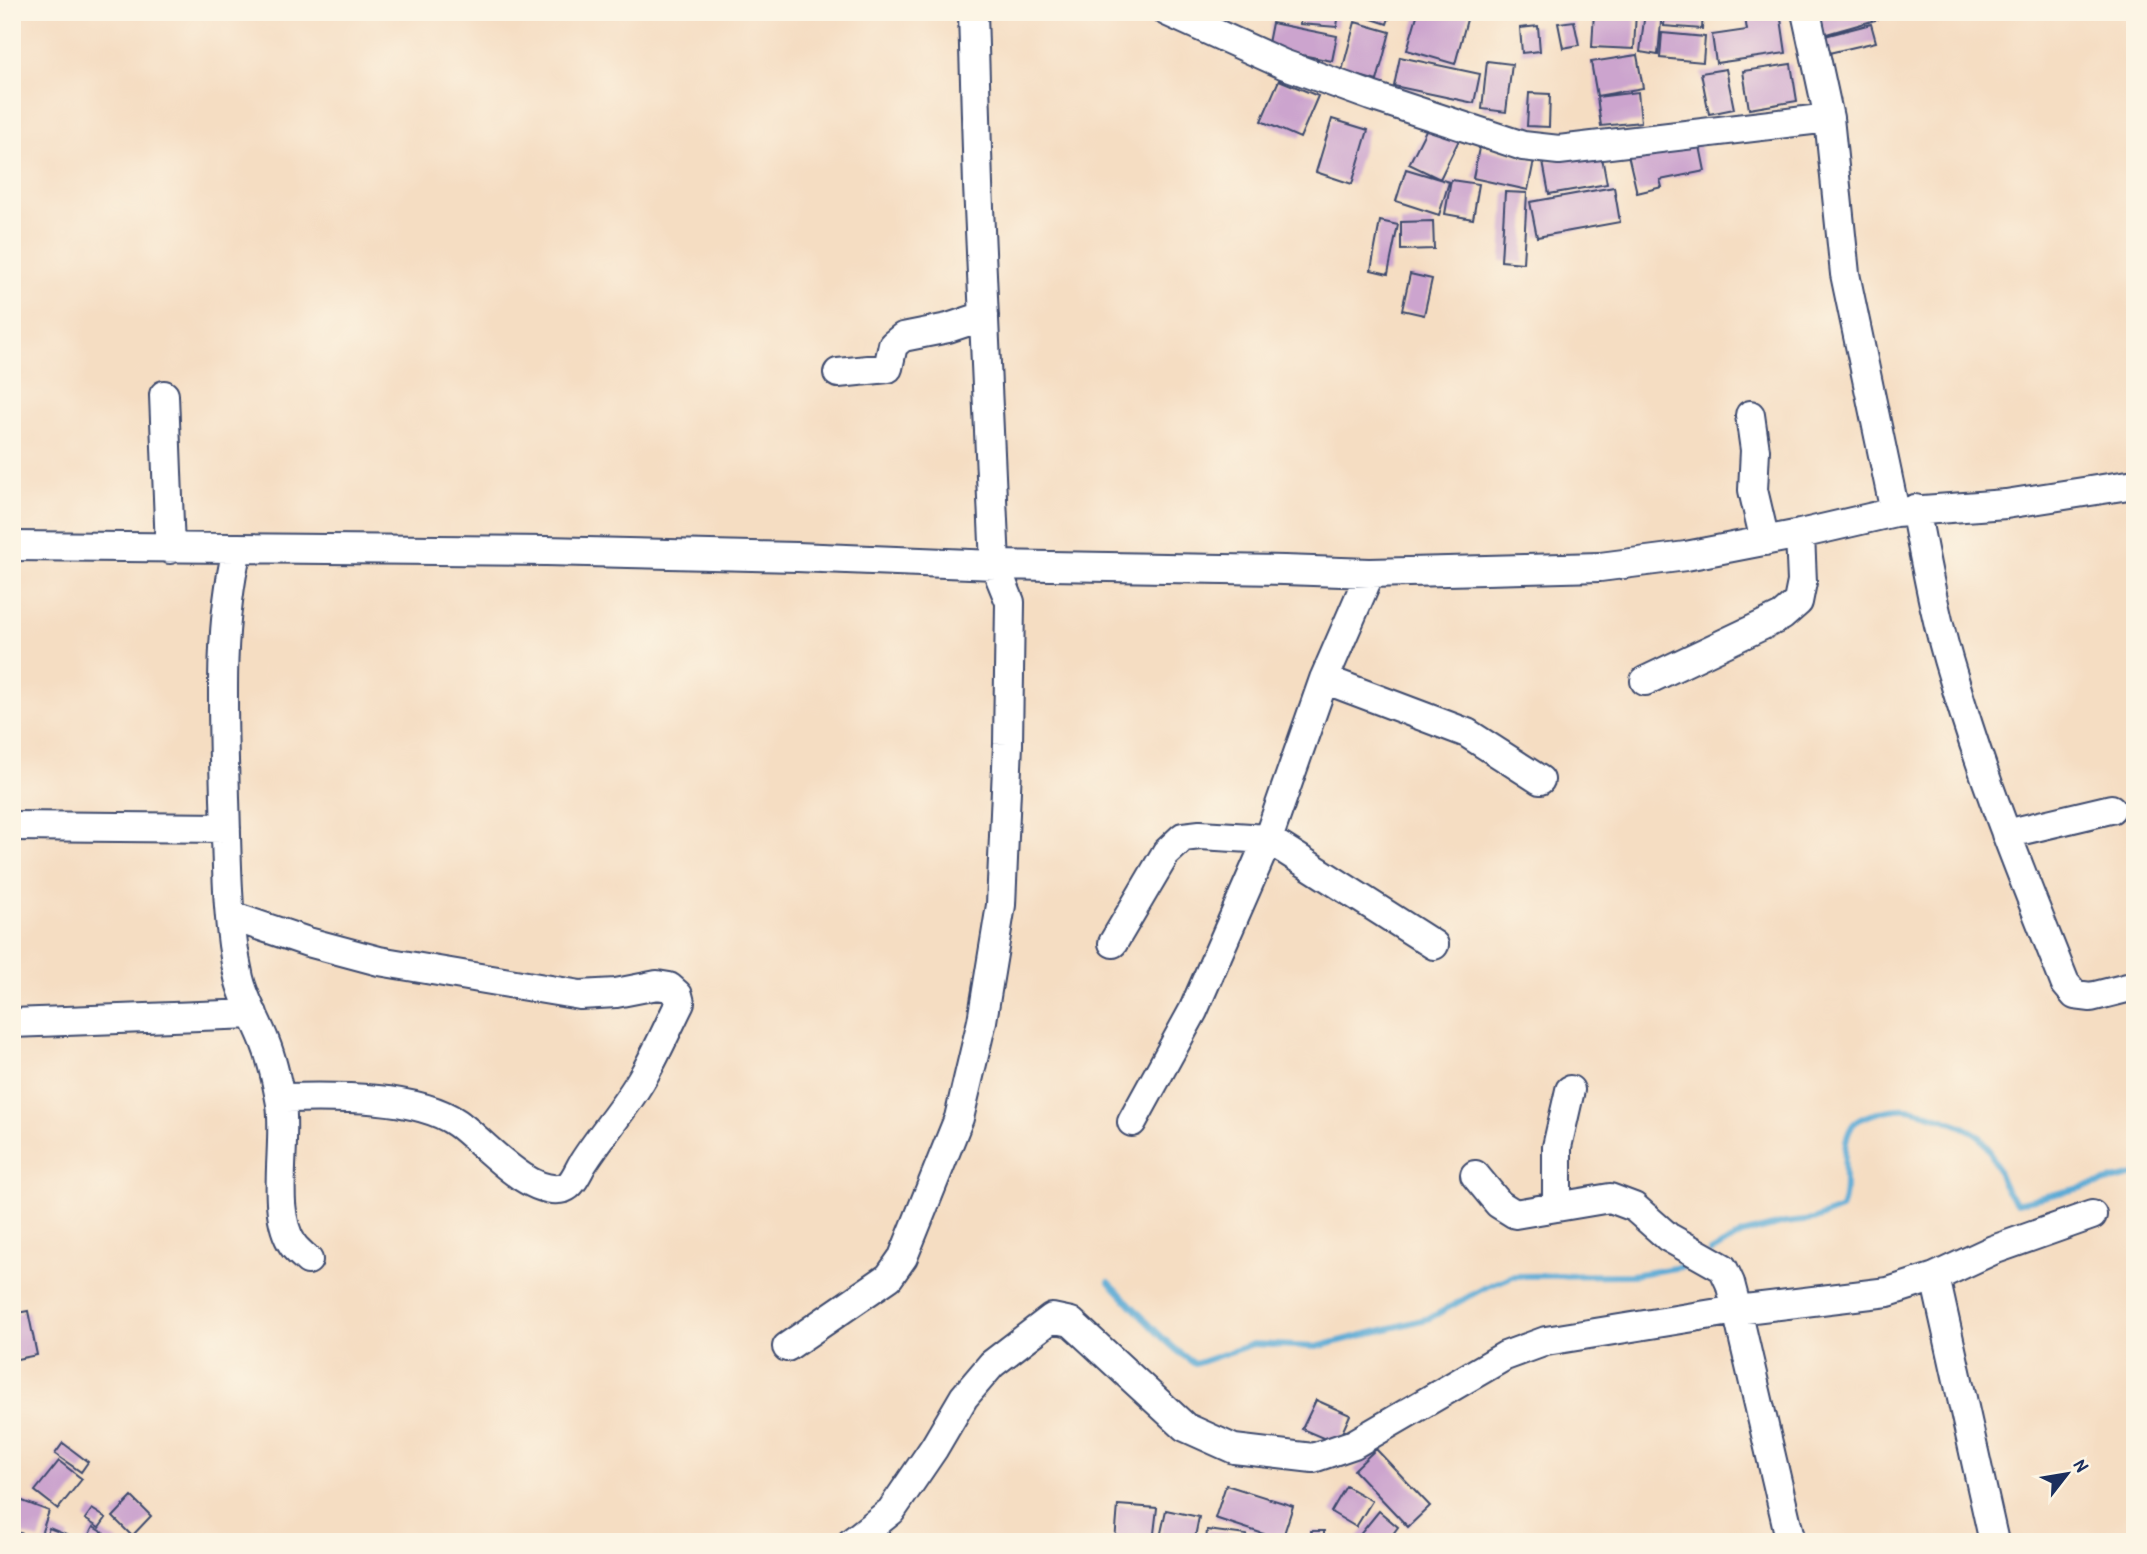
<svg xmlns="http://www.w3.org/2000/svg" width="2147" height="1554" font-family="'Patrick Hand',sans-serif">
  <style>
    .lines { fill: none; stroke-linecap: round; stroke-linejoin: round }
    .stream { stroke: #5baad5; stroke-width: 6 }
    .building { fill: #cca4ce }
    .minor-casing { stroke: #3c496d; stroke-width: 32 }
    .minor { stroke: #fff; stroke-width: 28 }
  </style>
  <rect width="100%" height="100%" fill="#fcf5e5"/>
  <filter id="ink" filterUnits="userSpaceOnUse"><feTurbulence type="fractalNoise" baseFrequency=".0143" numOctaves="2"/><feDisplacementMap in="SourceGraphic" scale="14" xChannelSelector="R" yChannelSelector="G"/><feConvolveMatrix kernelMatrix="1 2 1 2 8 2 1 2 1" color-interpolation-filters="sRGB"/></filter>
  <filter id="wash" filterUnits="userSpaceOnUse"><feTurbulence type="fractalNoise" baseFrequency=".00686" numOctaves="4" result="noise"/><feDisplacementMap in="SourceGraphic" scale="28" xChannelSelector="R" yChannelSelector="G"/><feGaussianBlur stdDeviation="1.57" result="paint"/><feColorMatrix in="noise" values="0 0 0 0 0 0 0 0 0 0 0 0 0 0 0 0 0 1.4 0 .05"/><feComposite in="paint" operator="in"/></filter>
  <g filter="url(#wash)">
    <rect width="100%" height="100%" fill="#f5ddc2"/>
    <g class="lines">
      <path class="stream" d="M1711,1252L1742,1234L1785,1223L1813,1220L1841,1209C1851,1183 1837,1151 1852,1126C1859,1115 1894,1108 1907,1109C1921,1110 1973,1128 1981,1138C1999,1159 1997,1185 2017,1203L2135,1175
        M1109,1282C1137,1310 1162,1342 1195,1364L1253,1344L1316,1347L1430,1318L1484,1288L1513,1276L1632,1275L1687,1266L1695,1261"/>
    </g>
    <g id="blocks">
      <path class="building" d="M1301,12H1339L1337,27L1300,24Z
        M1351,12H1391L1387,24Z
        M1418,12H1469L1455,64L1407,50Z
        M1594,12H1636L1634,49L1592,47Z
        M1645,12H1662L1658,55L1640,52Z
        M1665,12H1703L1702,29L1664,26Z
        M1744,12H1780L1786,53L1716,63L1712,35L1747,30Z
        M1817,12H1900V13L1823,35Z
        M1574,21L1579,45L1563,48L1558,23Z
        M1355,22L1390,32L1377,81L1342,71Z
        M1272,23L1337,36L1332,61L1267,48Z
        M1871,24L1876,42L1829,53L1825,36Z
        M1538,26L1540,51L1522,53L1520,28Z
        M1662,33L1705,37L1703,62L1660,58Z
        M1637,55L1643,88L1597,96L1591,62Z
        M1400,57L1480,74L1474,103L1394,86Z
        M1487,61L1512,64L1506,112L1482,109Z
        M1791,64L1797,101L1749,109L1743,71Z
        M1726,69L1734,109L1709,114L1701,73Z
        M1279,80L1318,96L1300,138L1261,121Z
        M1638,92L1641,122L1601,126L1597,97Z
        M1529,93L1550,94L1549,127L1527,126Z
        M1332,119L1368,130L1352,184L1316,172Z
        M1429,124L1459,140L1440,179L1409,164Z
        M1698,136L1705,171L1660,180L1662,187L1637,193L1627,150Z
        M1479,148L1534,160L1528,190L1473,178Z
        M1601,152L1607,184L1549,194L1543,162Z
        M1406,169L1449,182L1439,215L1396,201Z
        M1451,180L1479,184L1473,219L1445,214Z
        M1614,187L1620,222L1537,237L1530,202Z
        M1505,192L1527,193L1523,263L1501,261Z
        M1380,221L1398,225L1388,274L1371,270Z
        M1433,221L1434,249L1401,250V222Z
        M1410,274L1432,279L1424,315L1402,310Z
        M28,1311L37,1355L12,1360V1314Z
        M1316,1400L1350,1415L1337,1444L1302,1429Z
        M63,1443L88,1462L81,1472L55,1454Z
        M1376,1449L1430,1506L1408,1527L1354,1470Z
        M59,1461L82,1479L58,1509L35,1491Z
        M1226,1485L1293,1506L1282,1540L1215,1518Z
        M1346,1486L1372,1501L1356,1527L1331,1512Z
        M12,1497L49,1511L39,1540L12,1530Z
        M132,1497L151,1516L132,1536L113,1517Z
        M1118,1505L1157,1508L1153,1542H1115Z
        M92,1509L106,1518L99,1528L85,1519Z
        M1166,1510L1199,1517L1194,1542H1159Z
        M1379,1511L1398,1527L1387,1542H1364L1358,1537Z
        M93,1527L119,1542H85Z
        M49,1528L69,1536L67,1542H44Z
        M1207,1530L1247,1535L1246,1542H1206Z
        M1311,1531H1324V1542H1311Z"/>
    </g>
  </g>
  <g filter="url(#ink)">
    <use href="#blocks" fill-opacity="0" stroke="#3c496d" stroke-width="2"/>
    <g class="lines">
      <g class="minor-casing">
        <path id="minor" d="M1168,12L1283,64L1371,96L1523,146L1559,150L1829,118
          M1806,12L1829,118L1845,274L1895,512
          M838,373L888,368L893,345L903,337L948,328L984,316
          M164,395L170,549
          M1750,415L1755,450L1753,490L1765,541
          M1915,509C1926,565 1936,622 1953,676C1983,781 2025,882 2065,983L2075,995L2091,997L2135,986
          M12,546L546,551L797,557L995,565L1284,570L1370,573L1600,567L1686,556L1800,534L1895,512L2006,504L2135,484
          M237,549C218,632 223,714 225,798C227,856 226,921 239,978C244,1000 257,1021 265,1042C273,1062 277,1082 281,1104C287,1145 270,1212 293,1245C297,1251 303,1255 308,1260
          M1324,679L1467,733L1540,780
          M1645,681L1782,616L1798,602L1802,582L1800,534
          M12,826L226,828
          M2006,834L2111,809
          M231,916L308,942L379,961L580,995L616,993L657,985L669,987L678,995L680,1003C668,1027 657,1052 644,1075C627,1106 602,1133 583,1163C578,1171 573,1185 564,1188C529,1198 483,1141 457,1123C416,1094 329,1097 280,1098
          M1113,943L1166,853L1183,837L1200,835L1268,839L1434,945
          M12,1023L253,1014
          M1132,1122L1193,1011L1268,839L1324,679L1370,573
          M1475,1175L1499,1204L1515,1214L1610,1198L1634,1207L1668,1237L1723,1268L1730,1283L1737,1310L1791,1542
          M1557,1207V1147L1570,1090
          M1935,1277L1994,1542
          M787,1347L889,1277L903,1257L959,1118L982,1021L1001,905L1008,744L1010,602L995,565L978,185L973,12
          M852,1542L891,1511L934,1448L964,1397L992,1364L1052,1318L1071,1322L1185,1427L1234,1449L1313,1458L1354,1444L1505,1356L1546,1341L1737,1310L1888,1292L1935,1277L1993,1250L2092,1215"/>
      </g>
      <use href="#minor" class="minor"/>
    </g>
  </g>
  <rect width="2147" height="1554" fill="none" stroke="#fcf5e5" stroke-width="42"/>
  <g transform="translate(2067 1474) rotate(59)" stroke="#fcf5e5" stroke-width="5" paint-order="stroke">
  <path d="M0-5L12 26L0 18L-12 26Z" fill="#1b2f5e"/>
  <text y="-10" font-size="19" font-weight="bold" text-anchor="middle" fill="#1b2f5e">N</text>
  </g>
</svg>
